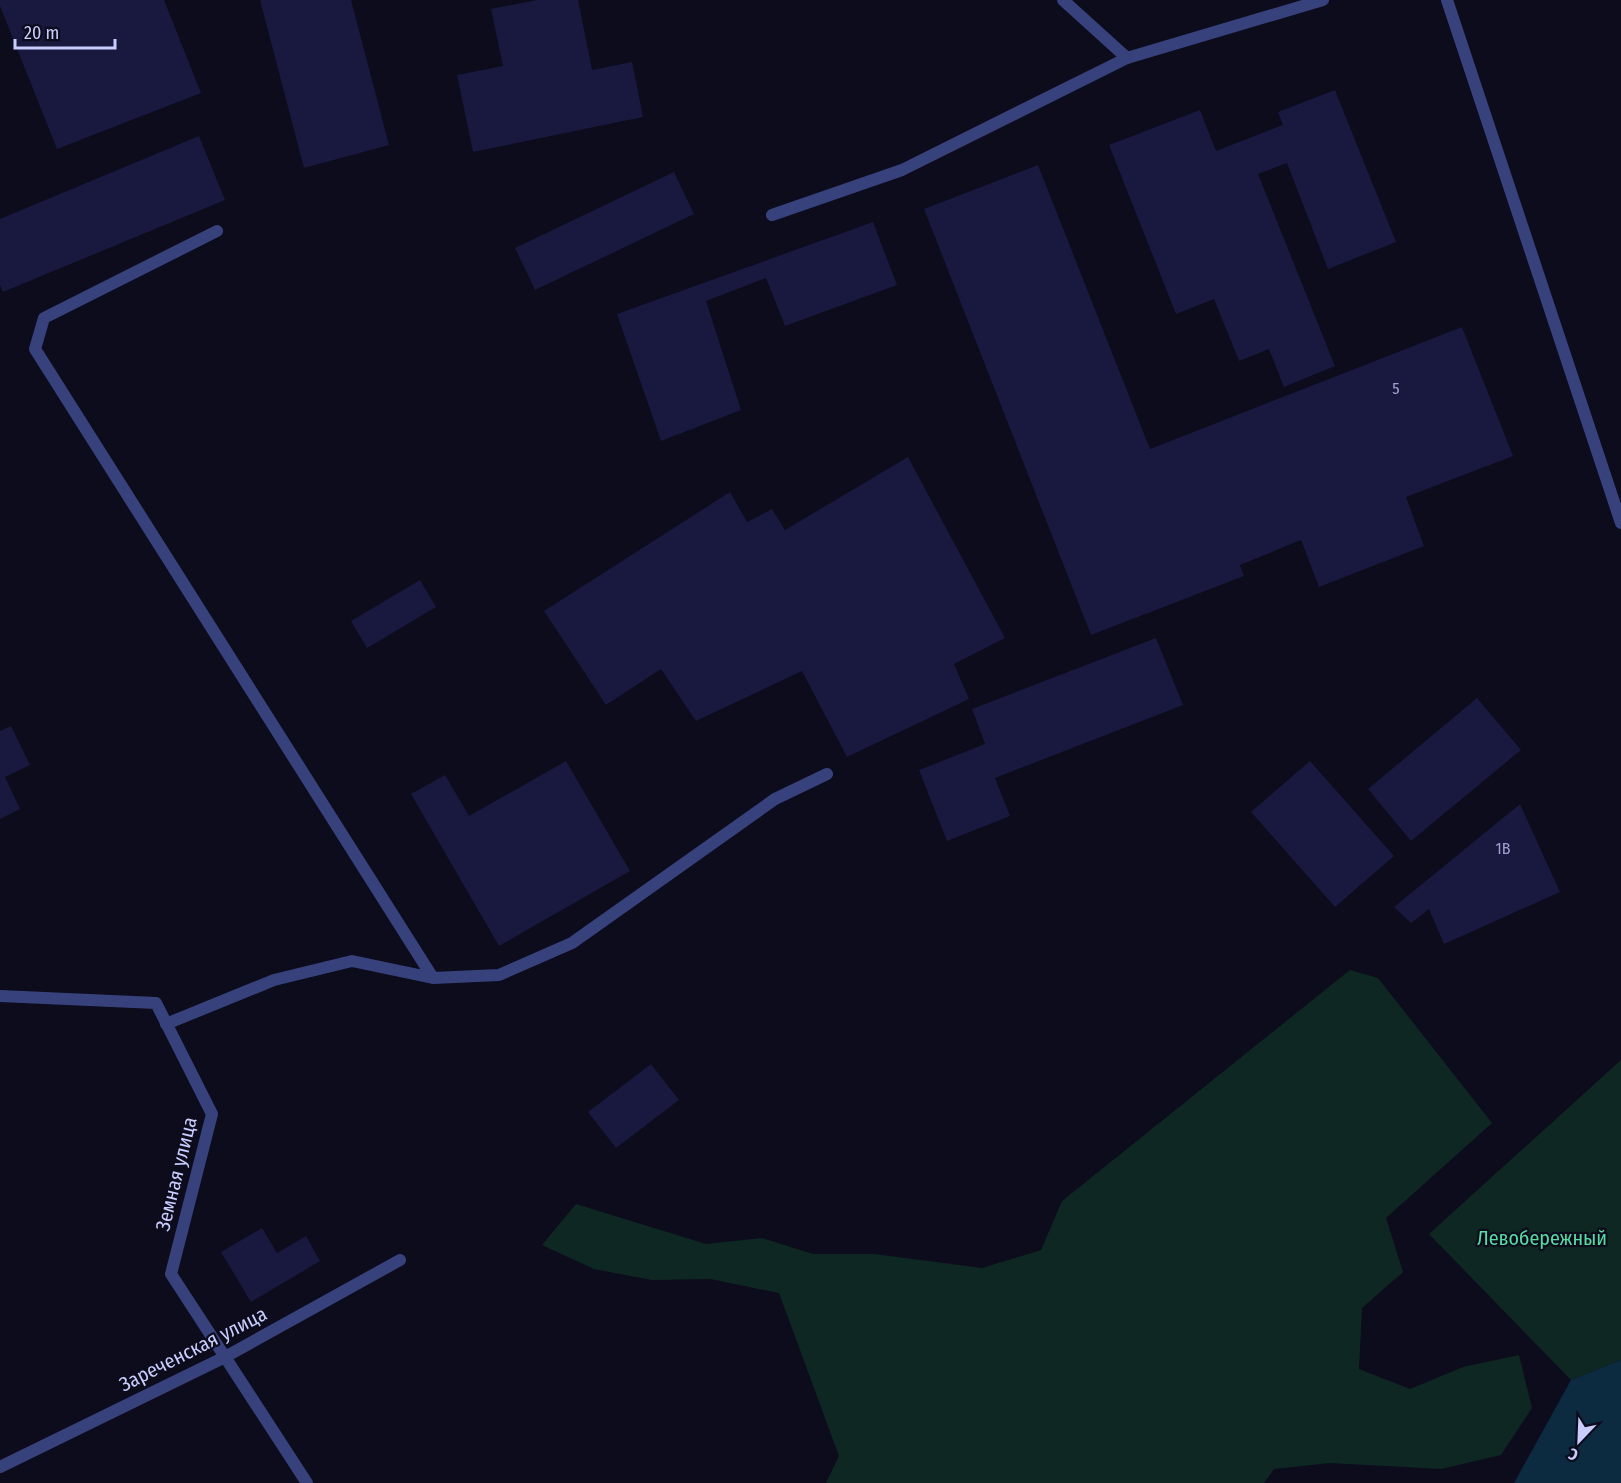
<svg xmlns="http://www.w3.org/2000/svg" width="1621" height="1483" font-family="'Fira Sans Condensed',sans-serif">
  <style>
    .green { fill: #0f2722 }
    .water { fill: #0c2b41 }
    .building { fill: #19183e }
    .lines { fill: none; stroke-linecap: round; stroke-linejoin: round }
    .lane { stroke: #37427c; stroke-width: 12 }
    .street { stroke: #37427c; stroke-width: 12 }
    .labels { text-anchor: middle; stroke-width: 4.5; stroke-linejoin: round; paint-order: stroke }
    .number-label { font-size: 16px; fill: #9da0ce }
    .street-label { font-size: 20px; fill: #c9cdfe; stroke: #0c0c1d }
    .park-label { font-size: 20px; fill: #57dca1; stroke: #0c0c1d }
  </style>
  <rect width="100%" height="100%" fill="#0c0c1d"/>
  <path class="green" d="M1350,970L1378,978L1492,1123L1386,1218L1403,1272L1362,1308L1359,1369L1410,1389L1463,1367L1519,1355L1532,1408L1501,1455L1441,1469L1330,1463L1274,1469L1264,1483H826L839,1456L779,1293L710,1279L652,1280L594,1269L542,1245L576,1204L706,1244L762,1238L813,1254H874L982,1268L1041,1250L1062,1201Z
    M1621,1060V1360L1571,1380L1429,1234Z"/>
  <path class="water" d="M1621,1360V1483H1514L1571,1380Z"/>
  <path class="building" d="M0,0H164L201,93L57,149L0,6Z
    M260,0H351L389,145L304,168Z
    M537,0H578L592,70L632,62L643,117L473,152L457,75L503,66L491,9Z
    M1335,90L1396,242L1328,269L1287,163L1258,174L1335,366L1284,387L1269,349L1239,361L1214,299L1176,314L1109,145L1200,110L1216,151L1283,125L1278,112Z
    M199,136L225,200L3,292L0,285V219Z
    M1038,165L1150,449L1462,327L1513,456L1406,497L1424,546L1319,587L1301,540L1240,565L1244,576L1091,635L924,209Z
    M674,172L694,214L535,290L515,248Z
    M873,222L897,285L785,326L766,278L706,301L741,410L661,441L617,314Z
    M908,457L1005,638L954,664L969,699L847,757L802,671L696,721L661,669L606,705L544,611L730,492L747,522L772,509L785,530Z
    M420,580L436,607L367,648L351,621Z
    M1156,638L1183,705L995,778L1010,816L947,841L919,770L985,744L972,709Z
    M1477,698L1521,750L1411,841L1368,789Z
    M11,726L30,765L5,777L20,809L0,819V731Z
    M566,761L630,871L499,946L411,794L445,775L469,816Z
    M1310,761L1394,856L1335,907L1251,812Z
    M1520,804L1560,892L1444,944L1429,909L1411,923L1394,907Z
    M651,1064L679,1100L616,1148L588,1112Z
    M262,1228L277,1253L306,1236L320,1261L251,1302L221,1252Z"/>
  <g class="lines">
    <path class="lane" d="M1447,0L1621,523
      M772,215L902,170L1127,58
      M433,978L499,975L572,943L775,799L827,774
      M166,1024L274,980L352,961L433,978L35,349L44,318L217,231"/>
    <path class="street" d="M1063,0L1127,58L1323,0
      M0,996L156,1003L212,1114L171,1274L307,1483
      M0,1467L225,1357L400,1260"/>
  </g>
  <g class="labels">
    <g class="number-label">
      <text x="1396" y="394">5</text>
      <text x="1503" y="854">1В</text>
    </g>
    <g class="street-label">
      <text transform="translate(176 1174) rotate(-76)" y="7">Земная улица</text>
      <text transform="translate(193 1349) rotate(-27)" y="7">Зареченская улица</text>
    </g>
    <g class="park-label">
      <text x="1542" y="1245">Левобережный</text>
    </g>
  </g>
  <g transform="translate(1579 1441) rotate(203)" stroke="#0c0c1d" stroke-width="4.5" paint-order="stroke">
  <path d="M0-4.5L10 22L0 15L-10 22Z" fill="#c9cdfe"/>
  <text y="-9" font-size="16" font-weight="bold" text-anchor="middle" fill="#c9cdfe">С</text>
  </g>
  <path d="M15 39v9h100v-9" fill="none" stroke="#c9cdfe" stroke-width="3"/>
  <text x="24" y="39" font-size="18" fill="#c9cdfe" stroke="#0c0c1d" stroke-width="4.5" paint-order="stroke">20 m</text>
</svg>
